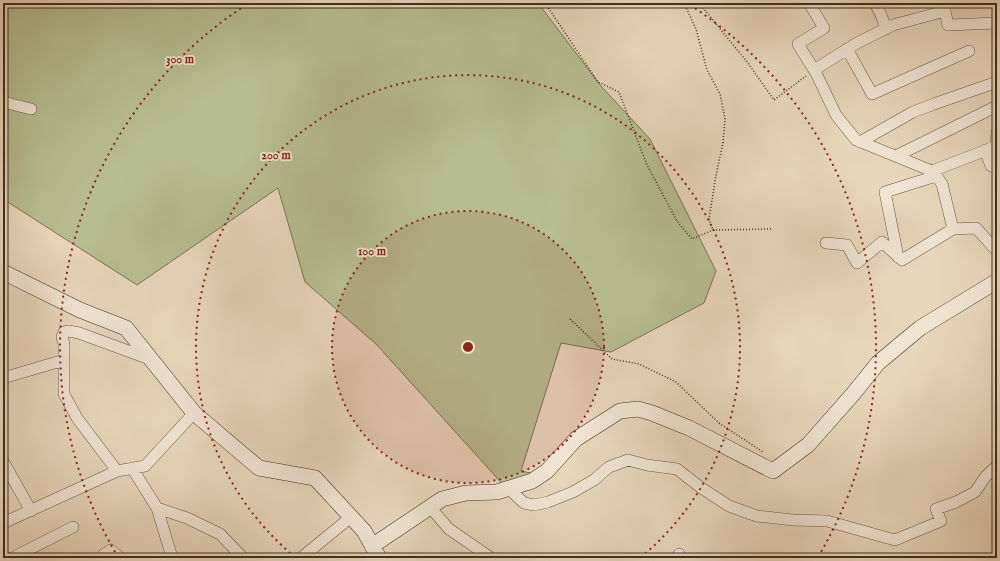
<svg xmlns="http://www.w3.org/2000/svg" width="1000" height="561" font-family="'IM FELL English',serif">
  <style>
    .green { fill: #b6bd90; stroke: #7a7658 }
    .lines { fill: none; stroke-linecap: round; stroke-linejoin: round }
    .street-casing { stroke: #685a46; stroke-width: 12 }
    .secondary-casing { stroke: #3d301f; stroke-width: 16 }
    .path { stroke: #3d301f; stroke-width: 1.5; stroke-dasharray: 1 2; stroke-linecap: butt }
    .street { stroke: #f0e4d3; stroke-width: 11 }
    .secondary { stroke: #f0e4d3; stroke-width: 15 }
    .ring { fill: none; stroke: #8f2418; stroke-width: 2; stroke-dasharray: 2 4 }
    .centre { fill: #8f2418; stroke: #f0e4d3; stroke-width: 2 }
    .ring-label { font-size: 12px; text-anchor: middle; font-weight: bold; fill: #8f2418; stroke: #f0e4d3; stroke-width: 3.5; stroke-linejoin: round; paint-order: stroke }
  </style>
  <rect width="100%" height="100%" fill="#e8d6bb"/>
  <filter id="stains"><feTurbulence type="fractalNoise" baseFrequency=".005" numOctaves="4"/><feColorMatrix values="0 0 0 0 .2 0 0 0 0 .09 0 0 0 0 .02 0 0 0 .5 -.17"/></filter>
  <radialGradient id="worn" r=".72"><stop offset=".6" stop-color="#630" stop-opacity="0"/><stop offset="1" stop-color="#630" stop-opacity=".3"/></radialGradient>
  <path class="green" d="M3,3H538L601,86L650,139L716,271L704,303L611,352L561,343L521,471L535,474L506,488L376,344L305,282L278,188L137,285L3,199Z"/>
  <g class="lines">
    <g class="street-casing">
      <path id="street" d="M809,3L824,28L798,44L816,73L836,115L856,140L932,171L997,146
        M874,3C880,10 883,19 886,29
        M847,49L872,94L969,51
        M814,70L857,43L893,25L945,11L948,25L997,23
        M3,102L31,109
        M860,142L913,112L934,104L997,82
        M996,145L997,132
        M985,150L991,166L997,167
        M896,156L997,106
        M933,171L942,184L953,229L976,228L997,251
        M826,243L847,245L857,263L882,242L902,260L953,229
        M898,257L885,192L936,176
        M3,378L54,363L64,361
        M3,461L31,511
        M132,468L157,508L187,518L220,534L243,558
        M117,471L77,418L64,394V344L62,337L64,332L69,331L79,333L150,359
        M509,489L524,503L534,505L548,502L573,492L594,480L609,467L628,460L647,465L677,469L700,487L729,506L757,516L793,520L827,521L895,540L941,521L936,509L956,502L975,492L986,476L997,466
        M430,507L449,529L491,558
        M157,508L171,554L174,558
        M3,523L117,471L145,466L194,413
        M679,554L681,558
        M12,558L73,527
        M103,558V555L111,550L117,555L119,558
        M301,558L351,517"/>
    </g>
    <g class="secondary-casing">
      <path id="secondary" d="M3,272L80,310L126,328L194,413L259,468L315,478L364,531L379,558
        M372,546L442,499L466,493L497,492L532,481L547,471L576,439L620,411L638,409L652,413L689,428L773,471L808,445L853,394L878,363L920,328L997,281"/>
    </g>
    <path class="path" d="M545,3L598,82L619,92L647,165L677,221L692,239L713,230
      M684,3L696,29L707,70L720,94L725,119L723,143L716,175L709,219L713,230L771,229
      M699,3L748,63L774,100L806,76
      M570,319L612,359L639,364L676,382L719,423L763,452"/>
    <use href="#street" class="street"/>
    <use href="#secondary" class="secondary"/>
  </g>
  <circle cx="468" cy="347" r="136" fill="#8f2418" fill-opacity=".12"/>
  <g class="ring">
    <circle cx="468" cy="347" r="136"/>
    <path d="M295 557A272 272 0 1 1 641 557"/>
    <path d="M118 557A408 408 0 0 1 246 5M690 5A408 408 0 0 1 818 557"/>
  </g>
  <circle cx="468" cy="347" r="6" class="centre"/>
  <g class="ring-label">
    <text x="180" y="63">300 m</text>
    <text x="276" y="159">200 m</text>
    <text x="372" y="255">100 m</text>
  </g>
  <rect width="1000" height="561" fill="none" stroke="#e8d6bb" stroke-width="16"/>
  <rect x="4" y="4" width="992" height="553" fill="none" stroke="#3d301f" stroke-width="2"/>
  <rect x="8" y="8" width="984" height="545" fill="none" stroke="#3d301f"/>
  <rect width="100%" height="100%" filter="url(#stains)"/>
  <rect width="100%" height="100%" fill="url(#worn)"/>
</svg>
